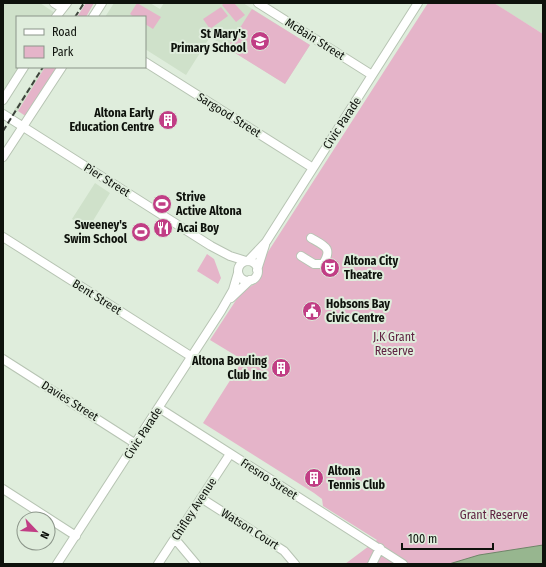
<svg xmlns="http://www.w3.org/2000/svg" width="546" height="567" font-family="'Fira Sans Condensed',sans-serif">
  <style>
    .built { fill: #cfe1ca }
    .green { fill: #e5b4c9 }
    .water { fill: #97b68f; stroke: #6e8568 }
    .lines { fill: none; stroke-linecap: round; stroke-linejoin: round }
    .minor-casing { stroke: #b7c4b3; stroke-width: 10 }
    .minor { stroke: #fff; stroke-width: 8 }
    .rail { stroke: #3d433b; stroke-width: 2; stroke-dasharray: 6 3; stroke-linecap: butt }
    .labels { text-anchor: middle; stroke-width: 4; stroke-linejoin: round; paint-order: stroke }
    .poi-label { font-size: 12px; font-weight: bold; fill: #0e120c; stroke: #dfeddc; text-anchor: start }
    .street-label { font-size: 12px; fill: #0e120c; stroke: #dfeddc }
    .park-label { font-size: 12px; fill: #5f2342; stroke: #dfeddc }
  </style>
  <rect width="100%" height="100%" fill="#dfeddc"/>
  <path class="built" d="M3,3H40L55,13L53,17H17V67H20L3,92Z
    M114,3H150L160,9L164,3H243L310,45L285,84L210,37L186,75L145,49V17H105Z
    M494,3H543V34L508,12Z
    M42,67H45L17,112L14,110Z
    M95,183L110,193L88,229L72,219Z"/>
  <path class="green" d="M86,3H94L86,17H77Z
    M137,3L161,17L153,29L145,24V17H134L130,14Z
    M224,3H234L245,15L236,22L222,5Z
    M428,3H494L543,34V564H345L377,540L323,506L322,499L314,493L203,423L243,360L210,340L242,291L255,284L261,275L264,258Z
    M221,7L228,16L210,29L203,19Z
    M252,9L310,45L285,84L227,48Z
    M45,67H58L27,117L18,111Z
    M207,254L214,259L221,278L218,284L197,271Z"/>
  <path class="water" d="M543,545V564H449L479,555Z"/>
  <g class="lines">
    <g class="minor-casing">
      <path id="minor" d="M54,3L62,8
        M258,3L372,75
        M56,17L67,3
        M93,17L102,3
        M145,62L313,168
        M3,100L24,67
        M3,114L211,246L230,256L246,261
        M3,157L62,67
        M3,237L192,357
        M301,256L314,264H323C333,248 325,246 311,238
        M248,261L266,242L418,3
        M238 271a10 10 0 1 1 20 0a10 10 0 1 1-20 0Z
        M257,270L265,245
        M231,298L250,280
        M3,359L136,444
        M159,408L403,564
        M3,489L76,536
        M201,498L284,551L295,564
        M175,539L196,564
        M57,564L221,311L233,290L238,273
        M158,564L230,454
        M372,564L380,548"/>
    </g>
    <use href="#minor" class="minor"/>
    <path class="rail" d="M75,17L84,3
      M3,131L43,67"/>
  </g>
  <defs>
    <g id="school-disc" transform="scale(1)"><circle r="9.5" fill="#c13e85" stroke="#dfeddc"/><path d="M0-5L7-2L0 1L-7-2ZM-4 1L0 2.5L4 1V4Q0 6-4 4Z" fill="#fff"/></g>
    <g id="building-disc" transform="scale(1)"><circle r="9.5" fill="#c13e85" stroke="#dfeddc"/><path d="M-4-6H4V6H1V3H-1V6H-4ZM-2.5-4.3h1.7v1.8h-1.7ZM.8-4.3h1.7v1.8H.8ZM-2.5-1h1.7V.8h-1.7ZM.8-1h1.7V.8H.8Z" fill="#fff"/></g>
    <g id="stadium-disc" transform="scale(1)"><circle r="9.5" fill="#c13e85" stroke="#dfeddc"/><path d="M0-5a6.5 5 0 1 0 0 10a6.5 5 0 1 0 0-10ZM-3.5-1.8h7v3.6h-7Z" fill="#fff"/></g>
    <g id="restaurant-disc" transform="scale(1)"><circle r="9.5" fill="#c13e85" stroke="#dfeddc"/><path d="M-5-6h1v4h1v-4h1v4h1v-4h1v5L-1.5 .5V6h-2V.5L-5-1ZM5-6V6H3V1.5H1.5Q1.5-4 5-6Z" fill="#fff"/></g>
    <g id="theatre-disc" transform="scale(1)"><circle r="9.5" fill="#c13e85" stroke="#dfeddc"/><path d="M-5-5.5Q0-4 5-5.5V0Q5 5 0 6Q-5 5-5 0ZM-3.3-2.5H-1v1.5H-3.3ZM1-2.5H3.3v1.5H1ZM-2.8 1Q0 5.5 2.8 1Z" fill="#fff"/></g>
    <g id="civic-disc" transform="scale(1)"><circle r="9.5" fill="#c13e85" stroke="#dfeddc"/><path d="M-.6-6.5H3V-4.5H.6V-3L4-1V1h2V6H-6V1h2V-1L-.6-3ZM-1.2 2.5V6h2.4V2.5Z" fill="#fff"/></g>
  </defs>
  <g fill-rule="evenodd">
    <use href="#school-disc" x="260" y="41"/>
    <use href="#building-disc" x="168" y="120"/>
    <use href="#stadium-disc" x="162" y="204"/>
    <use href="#restaurant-disc" x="163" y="228"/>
    <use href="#stadium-disc" x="141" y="232"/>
    <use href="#theatre-disc" x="330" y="268"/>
    <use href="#civic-disc" x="312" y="311"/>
    <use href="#building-disc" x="281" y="368"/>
    <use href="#building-disc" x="314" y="478"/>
  </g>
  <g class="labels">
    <g class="poi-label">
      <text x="246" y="38" text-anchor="end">St Mary's<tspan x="246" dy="14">Primary School</tspan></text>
      <text x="154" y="117" text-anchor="end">Altona Early<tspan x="154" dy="14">Education Centre</tspan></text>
      <text x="176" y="201">Strive<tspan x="176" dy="14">Active Altona</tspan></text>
      <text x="127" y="229" text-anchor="end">Sweeney's<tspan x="127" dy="14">Swim School</tspan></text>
      <text x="177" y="232">Acai Boy</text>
      <text x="344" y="265">Altona City<tspan x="344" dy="14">Theatre</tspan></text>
      <text x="326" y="308">Hobsons Bay<tspan x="326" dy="14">Civic Centre</tspan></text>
      <text x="267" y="365" text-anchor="end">Altona Bowling<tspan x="267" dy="14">Club Inc</tspan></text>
      <text x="328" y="475">Altona<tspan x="328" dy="14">Tennis Club</tspan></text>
    </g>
    <g class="street-label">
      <text transform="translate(315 39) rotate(32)" y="4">McBain Street</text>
      <text transform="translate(229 115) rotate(32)" y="4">Sargood Street</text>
      <text transform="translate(342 123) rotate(-57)" y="4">Civic Parade</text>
      <text transform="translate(107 180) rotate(32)" y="4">Pier Street</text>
      <text transform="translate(97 297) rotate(32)" y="4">Bent Street</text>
      <text transform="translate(70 401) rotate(32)" y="4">Davies Street</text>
      <text transform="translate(143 433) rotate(-57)" y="4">Civic Parade</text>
      <text transform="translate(269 479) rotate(33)" y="4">Fresno Street</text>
      <text transform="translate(194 509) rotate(-57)" y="4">Chifley Avenue</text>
      <text transform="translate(250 529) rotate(32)" y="4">Watson Court</text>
    </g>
    <g class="park-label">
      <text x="394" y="341">J.K Grant<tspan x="394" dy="14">Reserve</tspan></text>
      <text x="494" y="519">Grant Reserve</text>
    </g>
  </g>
  <rect width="546" height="567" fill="none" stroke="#0e120c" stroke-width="8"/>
  <rect x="16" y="16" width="130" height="52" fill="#dfeddc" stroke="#8b9589"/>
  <rect x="24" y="29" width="20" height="6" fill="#ffffff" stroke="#8b9589"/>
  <text x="52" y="36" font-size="12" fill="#0e120c">Road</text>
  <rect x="24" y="46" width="20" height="12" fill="#e5b4c9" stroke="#8b9589"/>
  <text x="52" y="56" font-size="12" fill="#0e120c">Park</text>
  <g transform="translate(36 531) rotate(115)"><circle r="19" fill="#dfeddc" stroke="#8b9589"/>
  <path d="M0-3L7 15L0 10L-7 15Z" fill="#c13e85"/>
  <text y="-6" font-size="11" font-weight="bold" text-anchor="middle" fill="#0e120c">N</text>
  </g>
  <path d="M402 543v6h91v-6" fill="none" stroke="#0e120c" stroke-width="2"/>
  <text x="408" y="543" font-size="12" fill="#0e120c" stroke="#dfeddc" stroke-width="3" paint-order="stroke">100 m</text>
</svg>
